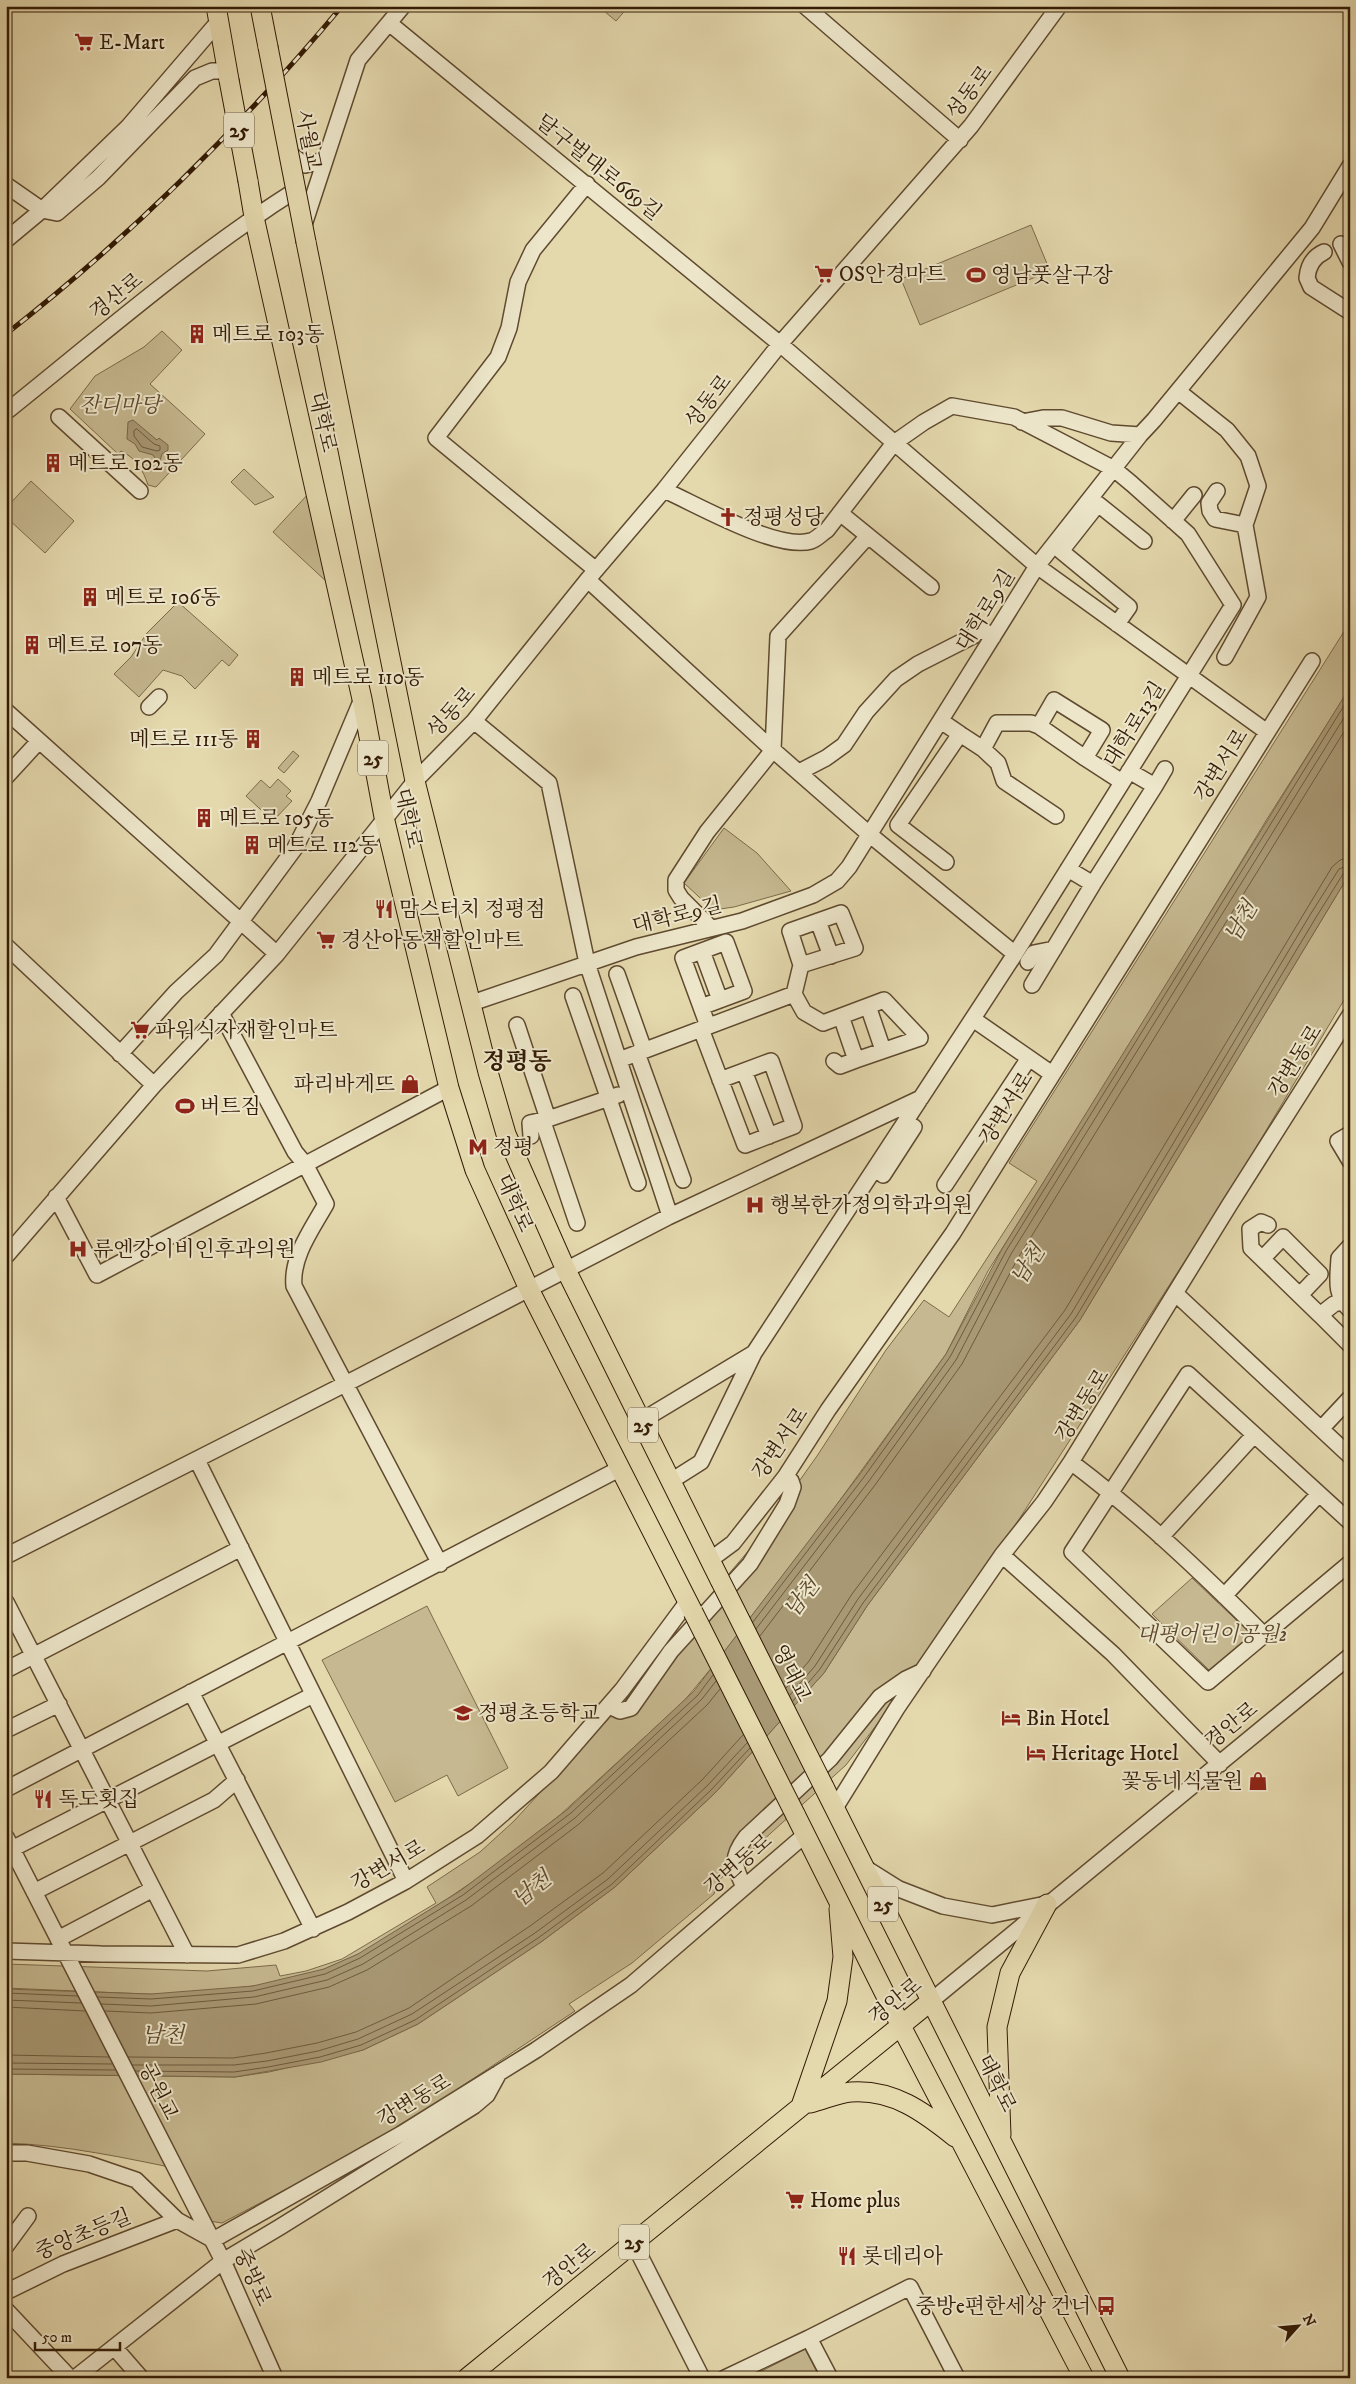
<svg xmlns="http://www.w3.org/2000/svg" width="1356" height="2384" font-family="'IM FELL DW Pica','Noto Serif KR',serif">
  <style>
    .green { fill: #c6b890; stroke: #7c6a4a }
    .water { fill: #a89874; stroke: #796648 }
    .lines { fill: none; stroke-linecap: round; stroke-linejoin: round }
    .shore { stroke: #6e5a3c; stroke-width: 1 }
    .minor-casing { stroke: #5f4a2f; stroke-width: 18 }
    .major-casing { stroke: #331b05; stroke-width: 21 }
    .minor { stroke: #ede6ca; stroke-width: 15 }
    .major { stroke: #e4d8ad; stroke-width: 19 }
    .rail-casing { stroke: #331b05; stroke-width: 5 }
    .rail { stroke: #ede6ca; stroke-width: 3; stroke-dasharray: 9; stroke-linecap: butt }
    .major-bridge-casing { stroke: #331b05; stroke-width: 21; stroke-linecap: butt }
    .major-bridge { stroke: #e4d8ad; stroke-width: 19 }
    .labels { text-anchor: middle; stroke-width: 4; stroke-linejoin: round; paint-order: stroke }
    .shield { fill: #ede6ca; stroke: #6b5840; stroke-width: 1 }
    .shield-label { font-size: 20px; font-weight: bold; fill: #331b05 }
    .poi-label { font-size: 21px; fill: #331b05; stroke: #ede6ca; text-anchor: start }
    .street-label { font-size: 21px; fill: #331b05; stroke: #ede6ca }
    .park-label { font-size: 21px; font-style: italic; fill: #5f4a2f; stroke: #ede6ca }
    .water-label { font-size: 22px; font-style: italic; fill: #5c472c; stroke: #ede6ca }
    .quarter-label { font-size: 24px; font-weight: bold; fill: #331b05; stroke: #ede6ca }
  </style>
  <rect width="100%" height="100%" fill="#e4d8ad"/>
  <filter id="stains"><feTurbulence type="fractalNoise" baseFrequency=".004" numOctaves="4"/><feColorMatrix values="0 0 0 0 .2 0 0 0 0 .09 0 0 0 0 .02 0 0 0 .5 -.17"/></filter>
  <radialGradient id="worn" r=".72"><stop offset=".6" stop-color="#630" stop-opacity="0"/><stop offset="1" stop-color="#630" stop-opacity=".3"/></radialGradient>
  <path class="green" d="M598,6H629L616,21Z
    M1031,225L1050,271L920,325L901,279Z
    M162,331L182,350L150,384L205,434L156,487L148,485C143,470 136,458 121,451L118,454L70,409L95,376L144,347Z
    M244,469L274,497L255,505L231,482Z
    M31,481L74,521L45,553L6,517V508Z
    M309,493L328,583L273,532Z
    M178,602L238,655L229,666L222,660L195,689L182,676L163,670L139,697L114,674L131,657L147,633Z
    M1350,622V688L1267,819L1137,1033L988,1271L946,1354L827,1518L718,1660L684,1701L560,1815L487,1872L447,1899L363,1952L322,1970L263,1985L168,1995L6,1988V1964L207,1971L276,1965L280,1976L306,1971L342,1959L436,1903L427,1887L480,1852L513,1822L636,1689L679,1632L756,1542L817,1456L886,1350L924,1300L949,1317L1037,1181L1009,1163Z
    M293,751L299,756L284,773L278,768Z
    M278,779L291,791L286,796L292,801L273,821L246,796L261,780L270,788Z
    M724,828L757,853L791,891L734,907L713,910L684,883Z
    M1350,873V990L1233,1186L1000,1549L894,1702L846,1765L718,1881L714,1894L632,1963L569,2004L575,2011L420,2114L319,2172L222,2223L209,2221L184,2170C125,2158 67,2145 6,2143V2074L235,2077L269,2072L363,2050L418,2024L541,1942L615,1887L716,1792L824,1673L867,1606L1080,1320Z
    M1192,1578L1252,1635L1210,1671L1152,1614Z
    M427,1606L508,1768L458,1796L447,1775L395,1802L322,1660Z
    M805,2349L820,2378H748Z"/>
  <path class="water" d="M133,420L157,440L159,438L168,445V450L162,454L160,461L157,462L153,455L139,451L135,444L127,439L128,422Z
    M1350,687V873L1080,1320L867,1606L824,1673L716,1792L615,1887L541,1942L418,2024L363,2050L321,2062L235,2077L6,2074V1989L151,1994L253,1986L324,1969L358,1954L460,1891L568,1809L694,1691L860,1474L946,1354L1002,1249Z"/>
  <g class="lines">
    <path class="shore" d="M137,429L154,444L160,446V450L157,451L142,447L134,436V431Z
      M753,1622L864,1477L950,1357L1006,1251L1350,696
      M756,1629L869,1481L956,1360L1011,1254L1350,708
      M760,1636L875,1485L962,1364L1018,1258L1350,722
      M786,1688L809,1661L852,1594L1065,1310L1332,867L1340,860L1350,857
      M790,1695L815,1666L858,1599L1071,1314L1310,915L1339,869L1350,865
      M793,1701L820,1669L863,1603L1076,1317L1315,919L1343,874L1350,871
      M6,1993L78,1996
      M98,1997L151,1999L253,1991L325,1974L360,1958L463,1895L571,1813L698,1695L713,1675
      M6,2000L81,2003
      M101,2004L151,2006L254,1997L327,1980L363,1964L466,1900L575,1818L702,1699L716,1681
      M6,2007L85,2011
      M105,2011L151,2013L256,2004L329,1987L367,1970L471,1906L579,1824L707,1705L720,1689
      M6,2055L109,2057
      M128,2057L233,2058L266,2053L317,2043L356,2032L409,2008L530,1926L603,1873L703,1779L743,1735
      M6,2063L112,2064
      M132,2065H234L267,2061L318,2051L358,2039L412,2014L535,1933L608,1879L708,1785L747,1743
      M6,2069L116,2070
      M135,2071L234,2072L268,2067L320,2057L361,2045L415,2020L538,1938L612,1884L712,1789L750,1748"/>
    <g class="minor-casing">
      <path id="minor" d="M805,6L960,140
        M389,23L780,344L1037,566L1267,732
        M289,153L305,165L324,160
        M587,184L533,250L518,282L509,328L498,357L436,438L596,570
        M6,185L42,210L57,213L98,178L195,78L212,71H227
        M303,228L358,60L403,6
        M6,240L42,210L128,127L219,21
        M1341,244L1350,262
        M1324,252C1313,257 1308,266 1307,278L1311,287L1350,312
        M1178,391L1227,430L1248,456L1258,486L1245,525L1258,597L1225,657
        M6,412C101,336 193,255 296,190
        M59,417L140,491
        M1022,422L1043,418H1062L1111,433L1140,435
        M1217,491L1209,503L1210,511L1215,519L1245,525
        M840,513L931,587
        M1173,521L1194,495
        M588,580L773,750L869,834L1015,954
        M1117,624L1129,607L1061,551L1098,504L1144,541
        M149,707L159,697
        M6,711L277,954
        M474,721L549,783L587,963L670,1216
        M941,721L960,734L898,825L946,862
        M960,734L983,749L997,723H1031L1039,726L1054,700L1102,730L1085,758L1039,726
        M983,749L998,763L1004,781L1056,816
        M1085,758L1122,782
        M799,772L826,758L844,745L866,712L896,679L918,664L973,636L980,628L993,637
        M6,777L39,741
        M1155,786L1165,769
        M1093,884L1155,786L1129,771
        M818,921L831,956
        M711,928L681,898L676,890V880L707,832L773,750L778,636L868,536
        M6,946L154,1085
        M702,951L720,1000
        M1028,962L1034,953L1054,949
        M801,965L855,948L841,913L790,931L801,965L794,994L804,1012L823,1023L884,1000L920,1038L856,1060L841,1016
        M617,974L644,1050
        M1032,985L1093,884L1068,869
        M573,996L638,1183
        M472,1003L636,947L742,921L813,895L837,881L849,867L1037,566L1140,435L1154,420L1312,228L1350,166
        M868,1006L883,1050
        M701,1007L744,991L726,942L683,958L708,1026
        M221,1013L295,1152L305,1164L326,1204C312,1229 291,1257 294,1286L440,1564
        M973,1019L1052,1074
        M517,1025L548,1119L618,1095
        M701,1029L745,1145L794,1126L771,1061L720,1080
        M637,1053L683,1180
        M120,1054L176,992L216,955L295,848L319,801L362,699
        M619,1060L794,994
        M834,1061L840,1066L856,1060
        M744,1071L769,1136
        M548,1119L543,1122L577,1223
        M1350,1134L1338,1141L1350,1161
        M531,1136L530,1123L548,1119
        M883,1175L914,1127
        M945,1185L1029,1058
        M56,1197L97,1275L449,1088
        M1268,1225L1261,1222L1250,1229L1251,1248L1320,1315L1334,1304L1342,1302
        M1350,1246L1339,1258C1338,1278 1334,1295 1350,1310
        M6,1256L154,1085L277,954L415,781L474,721L589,578L664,490L780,344L971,126L1059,6
        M1263,1258L1283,1237L1320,1274L1300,1295
        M1176,1294L1350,1456
        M1320,1315L1350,1345
        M641,1421L754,1353L1015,954L1233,605L1188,534L1132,484L1114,469L1014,417L952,406L924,422L894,443L827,530C822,533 817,539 811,541C777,551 698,505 664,490
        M1321,1429L1350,1398
        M197,1460L406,1881
        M1071,1462C1140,1514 1203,1574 1264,1635
        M671,1481L701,1462L754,1353
        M1350,1522L1188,1374L1072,1552L1208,1682L1350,1563
        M1161,1537L1254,1435
        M1002,1555L1113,1654L1220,1764
        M6,1556L357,1378L668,1217L921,1098
        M710,1560L733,1543L785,1477L828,1410L953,1233L1312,661
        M1224,1596L1319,1494
        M6,1602L187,1955
        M6,1670L241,1548
        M191,1692L313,1929
        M609,1706L620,1711L631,1708L671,1651L750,1564L787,1504L793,1487L791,1481L785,1477
        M6,1730L59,1704
        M6,1789L619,1469
        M835,1808L897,1708L955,1623L1002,1555L1044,1502L1071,1462L1230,1204L1350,1015
        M6,1837L223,2261L275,2378
        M6,1852L313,1695
        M864,1867L899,1889L943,1906L992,1915L1046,1904
        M744,1887C734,1865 730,1858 746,1837L830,1759L880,1697L906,1679L923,1671
        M34,1892L214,1800L237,1780
        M58,1939L153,1889
        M6,1951L101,1954L238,1955L284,1941L348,1912L406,1881L477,1836L551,1772L622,1690L688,1601
        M931,2001L1350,1656
        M6,2153H27L89,2164L136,2180L177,2220L213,2240L401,2134L536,2050L631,1985L806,1834
        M633,2242L702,2378
        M6,2246L28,2216
        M6,2292L63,2264L177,2220
        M6,2310L70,2378
        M809,2338L910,2287L957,2378
        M114,2347L141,2378
        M75,2378L223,2261L280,2227L474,2106L487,2095L499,2073
        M725,2378L809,2338L830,2378"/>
    </g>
    <g class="major-casing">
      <path id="major" d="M216,6L229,80
        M260,6L268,47
        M248,181L254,217L362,699L384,817L449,1088L475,1170L529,1289L693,1612
        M306,242L415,781L488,1072L506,1134L566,1270L720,1580
        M824,1787L1120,2378
        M795,1814L901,2026L1084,2378
        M810,2103C823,2100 838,2093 851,2092C893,2089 924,2112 955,2137
        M801,2106L837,2001L843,1957L839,1909
        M1001,2135L997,2027L1010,1973L1047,1904
        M467,2378L931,2001"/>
    </g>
    <use href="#minor" class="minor"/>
    <use href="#major" class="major"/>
    <g class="rail-casing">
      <path id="rail" d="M6,334C130,237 241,127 342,6"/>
    </g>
    <use href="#rail" class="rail"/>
    <g class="major-bridge-casing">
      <path id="major-bridge" d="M268,47L306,242
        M229,80L248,181
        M720,1580L824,1787
        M693,1612L795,1814"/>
    </g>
    <use href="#major-bridge" class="major-bridge"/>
  </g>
  <defs>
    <g id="supermarket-bare" transform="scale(1.5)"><path d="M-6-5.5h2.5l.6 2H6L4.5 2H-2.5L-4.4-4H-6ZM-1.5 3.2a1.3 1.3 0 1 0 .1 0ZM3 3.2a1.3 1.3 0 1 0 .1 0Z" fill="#8f2418" stroke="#ede6ca" stroke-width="2.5" paint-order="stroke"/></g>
    <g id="stadium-bare" transform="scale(1.5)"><path d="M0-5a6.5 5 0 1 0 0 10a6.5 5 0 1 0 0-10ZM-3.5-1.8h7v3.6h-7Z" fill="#8f2418" stroke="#ede6ca" stroke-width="2.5" paint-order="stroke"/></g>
    <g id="building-bare" transform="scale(1.5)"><path d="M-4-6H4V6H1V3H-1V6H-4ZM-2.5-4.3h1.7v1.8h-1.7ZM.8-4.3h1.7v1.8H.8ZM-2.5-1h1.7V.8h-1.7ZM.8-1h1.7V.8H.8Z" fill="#8f2418" stroke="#ede6ca" stroke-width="2.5" paint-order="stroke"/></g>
    <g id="church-bare" transform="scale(1.5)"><path d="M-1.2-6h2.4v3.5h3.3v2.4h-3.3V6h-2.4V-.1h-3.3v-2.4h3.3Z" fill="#8f2418" stroke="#ede6ca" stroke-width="2.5" paint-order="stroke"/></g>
    <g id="restaurant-bare" transform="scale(1.5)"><path d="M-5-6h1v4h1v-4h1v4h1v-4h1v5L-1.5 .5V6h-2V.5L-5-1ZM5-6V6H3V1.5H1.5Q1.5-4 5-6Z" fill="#8f2418" stroke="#ede6ca" stroke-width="2.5" paint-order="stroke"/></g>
    <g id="shop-bare" transform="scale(1.5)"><path d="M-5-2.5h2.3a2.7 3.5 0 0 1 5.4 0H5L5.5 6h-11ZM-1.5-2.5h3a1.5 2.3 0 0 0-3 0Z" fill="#8f2418" stroke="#ede6ca" stroke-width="2.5" paint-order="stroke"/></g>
    <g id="metro-bare" transform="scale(1.5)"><path d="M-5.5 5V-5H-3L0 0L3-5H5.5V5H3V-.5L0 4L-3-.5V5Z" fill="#8f2418" stroke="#ede6ca" stroke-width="2.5" paint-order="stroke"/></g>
    <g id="hospital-bare" transform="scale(1.5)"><path d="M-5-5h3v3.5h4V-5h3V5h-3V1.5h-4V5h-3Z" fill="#8f2418" stroke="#ede6ca" stroke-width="2.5" paint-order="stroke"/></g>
    <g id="school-bare" transform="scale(1.5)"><path d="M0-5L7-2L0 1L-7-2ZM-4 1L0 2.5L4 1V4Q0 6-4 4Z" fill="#8f2418" stroke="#ede6ca" stroke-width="2.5" paint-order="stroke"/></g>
    <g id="hotel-bare" transform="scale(1.5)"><path d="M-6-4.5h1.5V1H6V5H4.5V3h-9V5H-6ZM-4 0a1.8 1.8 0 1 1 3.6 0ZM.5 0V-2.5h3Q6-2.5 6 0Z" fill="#8f2418" stroke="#ede6ca" stroke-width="2.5" paint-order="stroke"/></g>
    <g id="bus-bare" transform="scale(1.5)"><path d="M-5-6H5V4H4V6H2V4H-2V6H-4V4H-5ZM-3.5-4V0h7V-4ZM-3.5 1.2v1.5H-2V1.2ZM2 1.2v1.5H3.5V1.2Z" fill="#8f2418" stroke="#ede6ca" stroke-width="2.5" paint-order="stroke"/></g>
  </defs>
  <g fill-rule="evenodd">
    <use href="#supermarket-bare" x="84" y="42"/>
    <use href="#supermarket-bare" x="824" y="274"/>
    <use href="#stadium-bare" x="976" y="275"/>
    <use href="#building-bare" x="197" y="334"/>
    <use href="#building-bare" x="53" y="463"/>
    <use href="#church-bare" x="728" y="517"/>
    <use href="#building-bare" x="90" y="597"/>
    <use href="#building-bare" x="32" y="645"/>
    <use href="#building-bare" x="297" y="677"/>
    <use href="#building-bare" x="253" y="739"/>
    <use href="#building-bare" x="204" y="818"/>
    <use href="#building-bare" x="252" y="845"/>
    <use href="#restaurant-bare" x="384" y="909"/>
    <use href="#supermarket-bare" x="326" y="940"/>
    <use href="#supermarket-bare" x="140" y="1030"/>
    <use href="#shop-bare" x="410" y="1084"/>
    <use href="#stadium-bare" x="185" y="1106"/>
    <use href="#metro-bare" x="478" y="1147"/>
    <use href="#hospital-bare" x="755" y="1205"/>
    <use href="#hospital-bare" x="78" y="1249"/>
    <use href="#school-bare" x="463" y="1713"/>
    <use href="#hotel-bare" x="1011" y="1718"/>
    <use href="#hotel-bare" x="1036" y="1753"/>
    <use href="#shop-bare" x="1258" y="1781"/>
    <use href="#restaurant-bare" x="43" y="1799"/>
    <use href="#supermarket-bare" x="795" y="2200"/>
    <use href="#restaurant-bare" x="847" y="2256"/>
    <use href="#bus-bare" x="1106" y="2306"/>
  </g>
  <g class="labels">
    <g class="shield">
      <rect x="224" y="112.5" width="30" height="35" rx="4"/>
      <rect x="358" y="740.5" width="30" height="35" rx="4"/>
      <rect x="628" y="1407.5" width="30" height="35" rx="4"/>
      <rect x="868" y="1886.5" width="30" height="35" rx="4"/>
      <rect x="619" y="2224.5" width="30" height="35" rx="4"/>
    </g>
    <g class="shield-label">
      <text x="239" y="137">25</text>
      <text x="373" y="765">25</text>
      <text x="643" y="1432">25</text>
      <text x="883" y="1911">25</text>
      <text x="634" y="2249">25</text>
    </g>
    <g class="poi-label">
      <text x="99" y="49">E-Mart</text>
      <text x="839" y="281">OS안경마트</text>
      <text x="991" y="282">영남풋살구장</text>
      <text x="212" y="341">메트로 103동</text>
      <text x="68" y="470">메트로 102동</text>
      <text x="743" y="524">정평성당</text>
      <text x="105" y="604">메트로 106동</text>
      <text x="47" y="652">메트로 107동</text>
      <text x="312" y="684">메트로 110동</text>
      <text x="238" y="746" text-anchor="end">메트로 111동</text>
      <text x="219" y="825">메트로 105동</text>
      <text x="267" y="852">메트로 112동</text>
      <text x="399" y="916">맘스터치 정평점</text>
      <text x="341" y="947">경산아동책할인마트</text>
      <text x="155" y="1037">파워식자재할인마트</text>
      <text x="395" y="1091" text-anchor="end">파리바게뜨</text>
      <text x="200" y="1113">버트짐</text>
      <text x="493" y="1154">정평</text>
      <text x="770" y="1212">행복한가정의학과의원</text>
      <text x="93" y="1256">류엔강이비인후과의원</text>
      <text x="478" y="1720">정평초등학교</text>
      <text x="1026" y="1725">Bin Hotel</text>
      <text x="1051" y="1760">Heritage Hotel</text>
      <text x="1243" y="1788" text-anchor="end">꽃동네식물원</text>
      <text x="58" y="1806">독도횟집</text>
      <text x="810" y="2207">Home plus</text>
      <text x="862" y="2263">롯데리아</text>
      <text x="1091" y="2313" text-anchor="end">중방e편한세상 건너</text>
    </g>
    <g class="street-label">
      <text transform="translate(969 92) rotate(-53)" y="7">성동로</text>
      <text transform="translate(309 140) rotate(79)" y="7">사월교</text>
      <text transform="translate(599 167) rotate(39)" y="7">달구벌대로669길</text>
      <text transform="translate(116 296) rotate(-39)" y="7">경산로</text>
      <text transform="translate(708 401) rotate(-52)" y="7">성동로</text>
      <text transform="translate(323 422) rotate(77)" y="7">대학로</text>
      <text transform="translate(985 610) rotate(-58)" y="7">대학로9길</text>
      <text transform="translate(451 712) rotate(-48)" y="7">성동로</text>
      <text transform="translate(1134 724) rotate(-58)" y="7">대학로13길</text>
      <text transform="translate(1221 765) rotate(-58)" y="7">강변서로</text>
      <text transform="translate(409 818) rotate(78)" y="7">대학로</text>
      <text transform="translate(677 915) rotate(-14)" y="7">대학로9길</text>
      <text transform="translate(1295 1061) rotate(-58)" y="7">강변동로</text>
      <text transform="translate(1006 1108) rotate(-58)" y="7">강변서로</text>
      <text transform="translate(515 1203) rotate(66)" y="7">대학로</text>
      <text transform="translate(1082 1405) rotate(-58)" y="7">강변동로</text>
      <text transform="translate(780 1443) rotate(-56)" y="7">강변서로</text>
      <text transform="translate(792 1673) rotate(63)" y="7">영대교</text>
      <text transform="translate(1231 1725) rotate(-39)" y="7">경안로</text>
      <text transform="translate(738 1864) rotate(-41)" y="7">강변동로</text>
      <text transform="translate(388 1865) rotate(-30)" y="7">강변서로</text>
      <text transform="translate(895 2001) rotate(-39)" y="7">경안로</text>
      <text transform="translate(997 2083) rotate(64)" y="7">대학로</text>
      <text transform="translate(159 2091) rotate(63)" y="7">공원교</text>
      <text transform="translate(414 2100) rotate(-31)" y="7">강변동로</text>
      <text transform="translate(83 2234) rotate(-22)" y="7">중앙초등길</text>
      <text transform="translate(569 2266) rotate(-39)" y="7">경안로</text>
      <text transform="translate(253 2277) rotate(66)" y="7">중방로</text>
    </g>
    <g class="park-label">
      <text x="120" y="412">잔디마당</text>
      <text x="1212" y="1641">대평어린이공원2</text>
    </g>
    <g class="water-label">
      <text transform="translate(1240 921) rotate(-59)" y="8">남천</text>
      <text transform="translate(1027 1264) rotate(-57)" y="8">남천</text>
      <text transform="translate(801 1597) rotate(-52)" y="8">남천</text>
      <text transform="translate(531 1888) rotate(-38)" y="8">남천</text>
      <text transform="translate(163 2034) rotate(1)" y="8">남천</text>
    </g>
    <g class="quarter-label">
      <text x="517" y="1069">정평동</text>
    </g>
  </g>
  <rect width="1356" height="2384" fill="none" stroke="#e4d8ad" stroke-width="25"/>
  <rect x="8" y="8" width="1341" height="2369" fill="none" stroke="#331b05" stroke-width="2.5"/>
  <rect x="12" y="12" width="1331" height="2359" fill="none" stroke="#331b05"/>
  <g transform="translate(1298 2326) rotate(63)" stroke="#ede6ca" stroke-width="4" paint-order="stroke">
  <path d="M0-4L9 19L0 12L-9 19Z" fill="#331b05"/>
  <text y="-8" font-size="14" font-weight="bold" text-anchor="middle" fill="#331b05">N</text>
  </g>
  <path d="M35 2342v8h85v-8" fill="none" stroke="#331b05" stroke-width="2.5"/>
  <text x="42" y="2342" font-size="15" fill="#331b05" stroke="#ede6ca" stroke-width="4" paint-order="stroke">50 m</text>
  <rect width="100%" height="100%" filter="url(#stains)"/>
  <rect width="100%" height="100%" fill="url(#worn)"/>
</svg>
